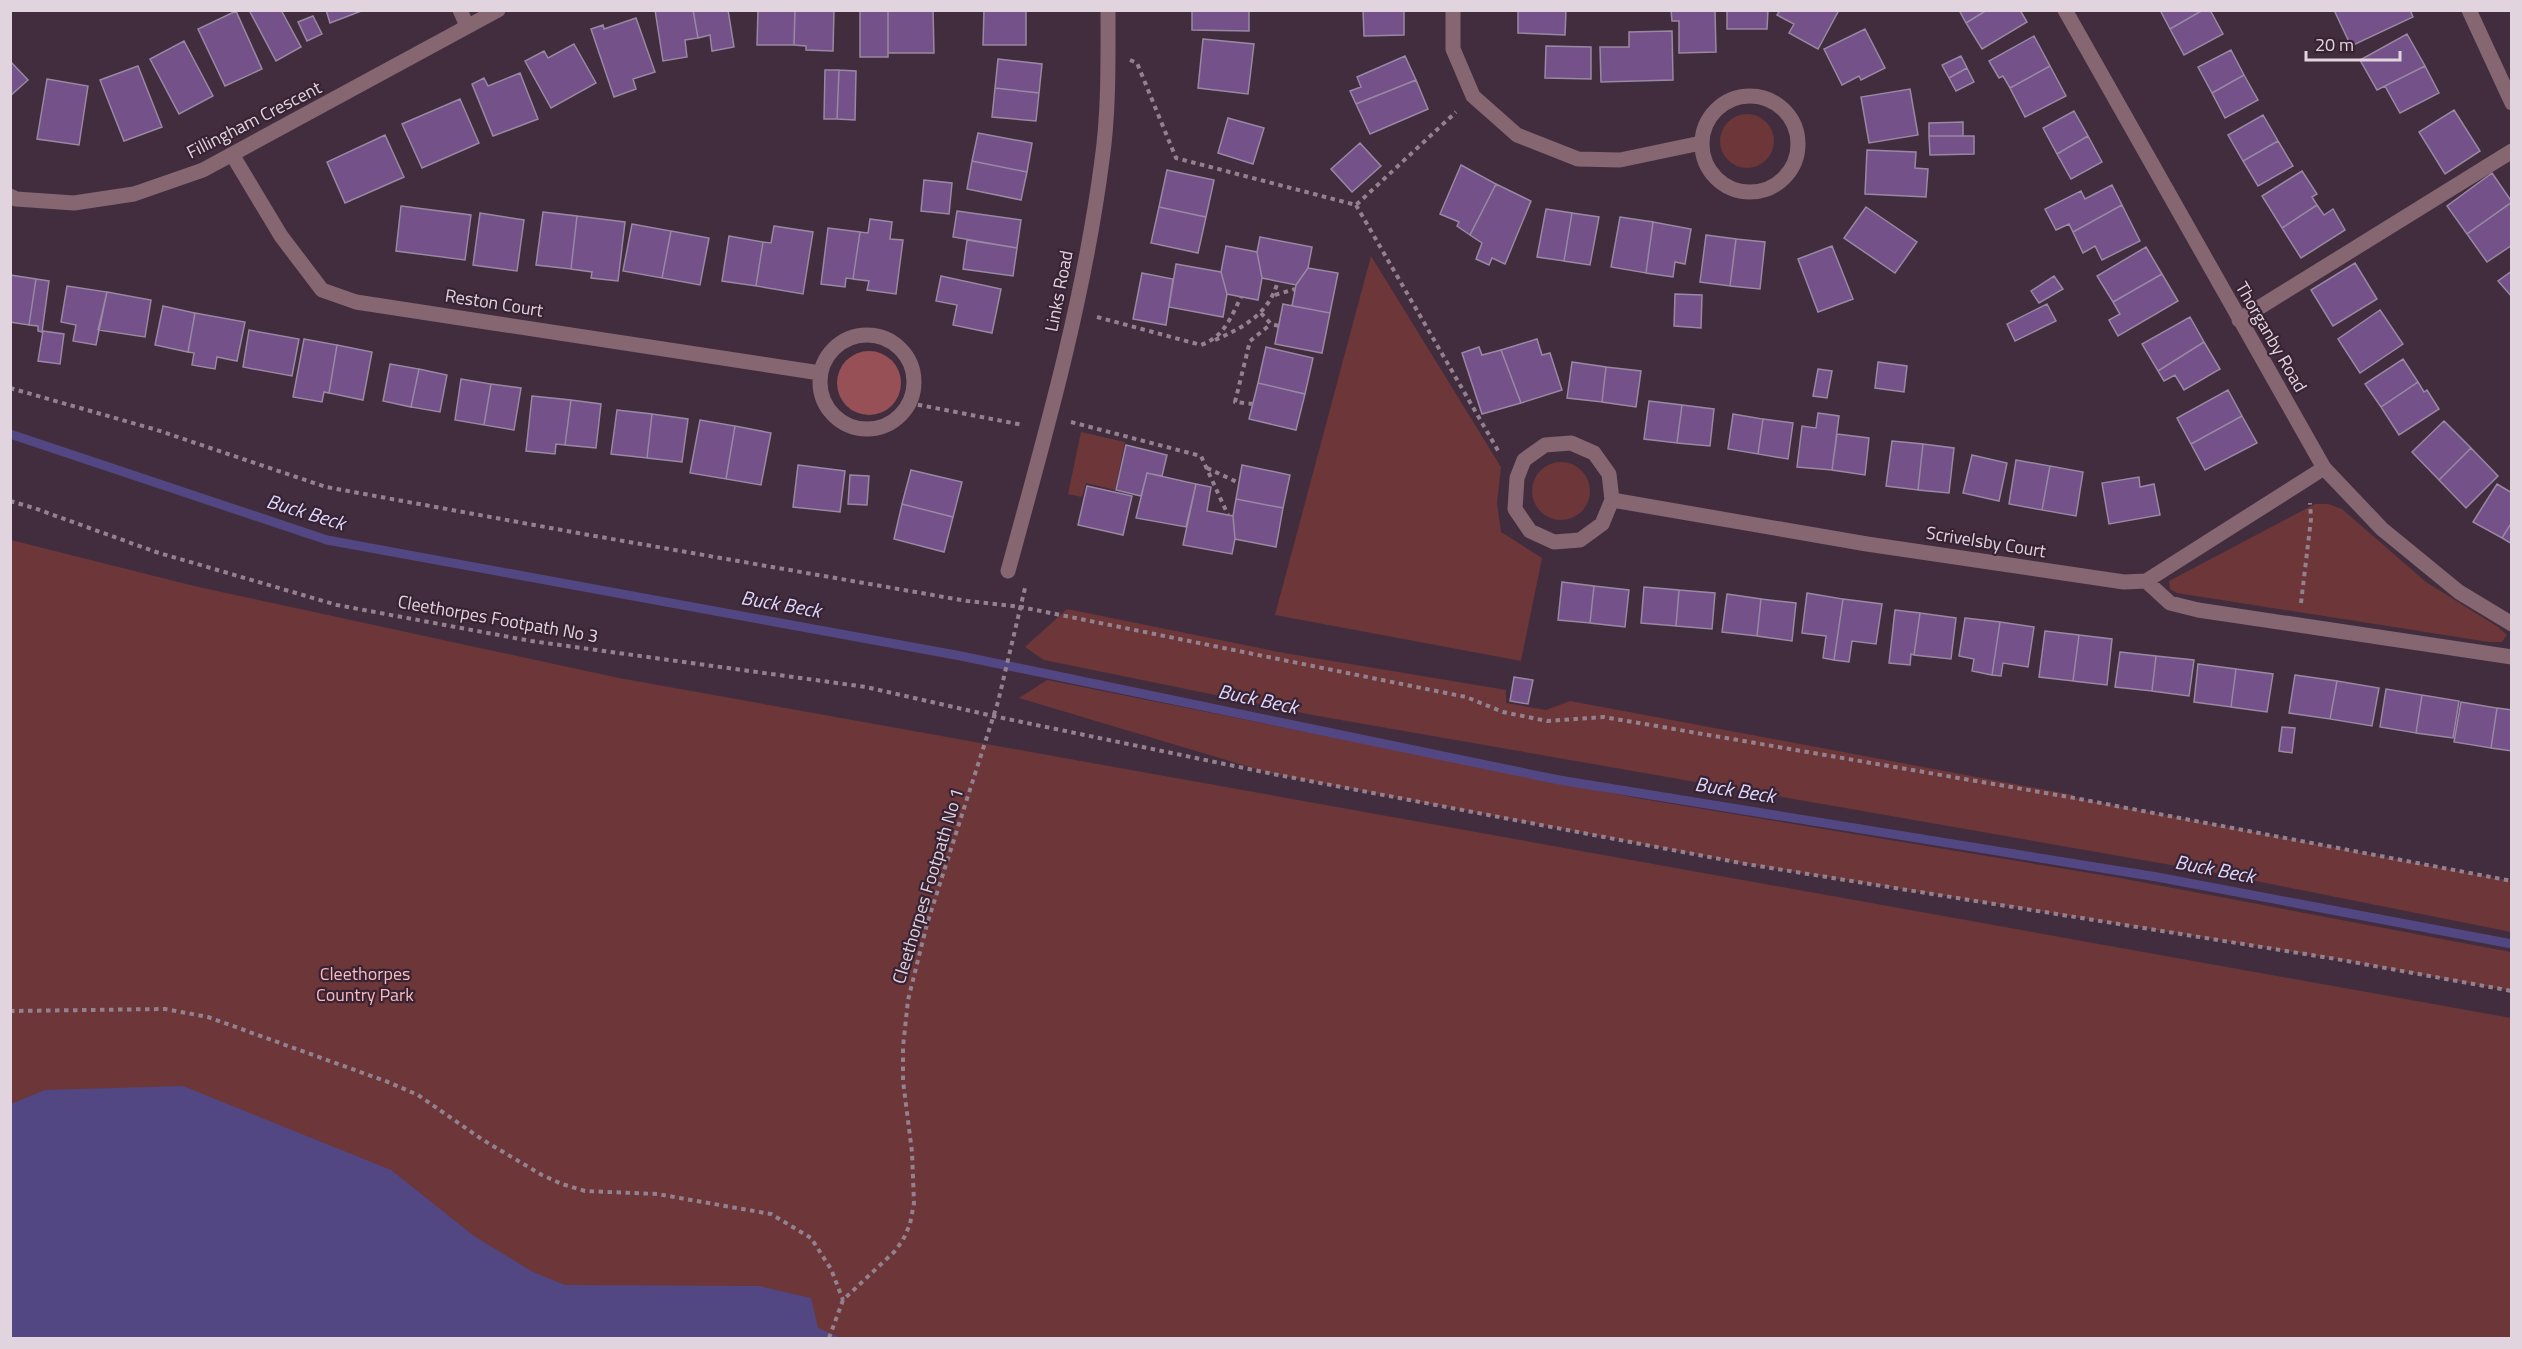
<svg xmlns="http://www.w3.org/2000/svg" width="2522" height="1349" font-family="'Titillium Web',sans-serif">
  <style>
    .green { fill: #6d3639 }
    .forest { fill: #975055 }
    .water { fill: #524782 }
    .lines { fill: none; stroke-linecap: round; stroke-linejoin: round }
    .stream { stroke: #524782; stroke-width: 9 }
    .building { fill: #745189; stroke: #9888a3; stroke-width: 1.5 }
    .path { stroke: #93818f; stroke-width: 4; stroke-dasharray: 4.5 4.5; stroke-linecap: butt }
    .minor { stroke: #856671; stroke-width: 15 }
    .labels { text-anchor: middle; stroke-width: 4.5; stroke-linejoin: round; paint-order: stroke }
    .street-label { font-size: 18px; fill: #e2d4de; stroke: #382334 }
    .park-label { font-size: 18px; fill: #fbbabc; stroke: #382334 }
    .water-label { font-size: 20px; font-style: italic; fill: #ddd9fe; stroke: #382334 }
  </style>
  <rect width="100%" height="100%" fill="#422d3e"/>
  <path class="green" d="M1720 141a27 27 0 1 1 54 0a27 27 0 1 1-54 0Z
    M1371,256L1501,467L1497,503L1501,532L1542,558L1521,661L1275,615Z
    M1081,432L1125,442L1115,490L1086,483L1082,497L1068,494Z
    M1532 491a29 29 0 1 1 58 0a29 29 0 1 1-58 0Z
    M2315,504H2328L2342,509L2426,582L2498,627L2507,635L2502,642H2489L2177,593L2170,589L2169,581Z
    M11,540L194,586L619,678L2511,1018V1338H11Z
    M1067,609L1284,653L1506,690V703L1546,710L1570,701L2073,795L2070,797L2511,881V932L2211,872L1318,716L1044,660L1025,647Z
    M1047,680L1636,798L2120,878L2511,952V991L2336,959L1746,864L1273,774L1019,698Z"/>
  <path class="forest" d="M837 383a32 32 0 1 1 64 0a32 32 0 1 1-64 0Z"/>
  <path class="water" d="M183,1086L391,1170L474,1236L533,1272L565,1285L759,1286L811,1298L818,1328L841,1338H11V1104L45,1090Z"/>
  <g class="lines">
    <path class="stream" d="M10,434L327,540L961,656L1559,780L2157,877L2512,944"/>
  </g>
  <path class="building" d="M249,10H281L301,47L276,61Z
    M326,10H364L330,23Z
    M655,10H693L698,38L685,40L687,57L663,61Z
    M693,10H728L734,47L712,51L710,35L698,38Z
    M758,10H795L794,45H757Z
    M795,10H834L833,51L806,50V46L794,45Z
    M860,10H888V57H860Z
    M888,10H933L934,53H888Z
    M984,10H1026V45H983Z
    M1192,10H1249V31L1192,30Z
    M1363,10H1404V35L1364,36Z
    M1518,10H1566L1565,35L1518,33Z
    M1671,10H1715L1716,52L1679,53V21H1672Z
    M1727,10H1768L1767,29H1727Z
    M1780,10H1839L1818,49L1789,33L1794,24L1777,15Z
    M1959,10H1987L1966,23Z
    M1987,10H2020L2027,22L1982,49L1966,23Z
    M2160,10H2203L2170,29Z
    M2203,10H2210L2223,34L2184,55L2170,29Z
    M2334,10H2410L2413,17L2351,46Z
    M236,11L262,69L225,86L198,29Z
    M313,16L322,34L307,41L298,22Z
    M636,18L655,72L633,79L636,89L614,97L591,29L603,25L604,29Z
    M1865,29L1885,68L1861,80L1859,76L1842,85L1824,49Z
    M1672,31L1673,80L1601,82L1600,47H1629V32Z
    M2407,34L2425,66L2377,90L2360,60Z
    M2034,36L2050,66L2010,88L2003,76L1999,78L1989,61Z
    M1203,39L1254,44L1248,94L1198,88Z
    M184,41L213,96L179,114L150,59Z
    M574,44L596,83L551,108L525,61L544,51L548,58Z
    M1546,46L1591,47V79L1545,78Z
    M2231,50L2244,75L2212,93L2198,67Z
    M1405,56L1416,80L1356,104L1350,91L1361,87L1357,77Z
    M1961,56L1967,68L1949,78L1942,65Z
    M998,59L1042,64L1039,93L995,88Z
    M10,61L28,80L10,96Z
    M138,66L162,127L124,141L100,80Z
    M2050,66L2066,96L2025,117L2010,88Z
    M2425,66L2439,93L2400,113L2385,86Z
    M1967,68L1974,82L1956,91L1949,78Z
    M825,70H839L837,119H824Z
    M839,70L856,71L855,120L837,119Z
    M520,73L538,119L493,136L472,84L484,78L488,86Z
    M2244,75L2258,100L2225,118L2212,93Z
    M47,79L88,86L79,145L37,139Z
    M1416,80L1428,109L1370,134L1356,104Z
    M995,88L1039,93L1036,121L992,117Z
    M1910,89L1918,135L1869,143L1861,97Z
    M460,99L479,143L422,168L402,124Z
    M2454,110L2480,151L2445,174L2419,132Z
    M2074,111L2088,136L2057,154L2043,128Z
    M2263,115L2278,141L2243,161L2228,135Z
    M1228,118L1264,128L1253,164L1218,153Z
    M1963,122V136H1929V123Z
    M978,133L1032,143L1027,172L972,161Z
    M385,135L404,177L345,203L327,162Z
    M1929,136H1974V154L1930,155Z
    M2088,136L2102,162L2071,179L2057,154Z
    M2278,141L2293,166L2258,186L2243,161Z
    M1360,143L1381,166L1352,192L1331,169Z
    M1867,150L1916,152L1915,168L1928,169L1926,197L1865,194Z
    M972,161L1027,172L1021,200L967,189Z
    M1461,165L1496,184L1470,235L1457,226L1459,222L1440,214Z
    M1167,170L1214,180L1206,217L1159,207Z
    M2302,171L2317,194L2312,197L2317,205L2282,228L2262,196Z
    M2492,173L2512,202L2467,234L2447,206Z
    M924,180L952,183L949,214L921,211Z
    M1496,184L1531,201L1505,264L1492,258L1489,265L1476,259L1482,243L1470,235Z
    M2112,185L2122,205L2073,232L2069,224L2056,230L2045,209L2081,191L2085,199Z
    M2512,202V245L2487,262L2467,234Z
    M2122,205L2140,241L2102,260L2095,246L2083,253L2073,232Z
    M2317,205L2324,215L2333,209L2345,230L2301,258L2282,228Z
    M401,206L471,215L465,260L396,251Z
    M1159,207L1206,217L1198,253L1151,243Z
    M1866,207L1917,242L1895,273L1844,238Z
    M1546,209L1572,213L1564,261L1537,257Z
    M957,211L1021,220L1017,248L953,237Z
    M543,212L577,216L571,269L536,265Z
    M480,213L524,220L517,271L473,265Z
    M1572,213L1599,217L1590,265L1564,261Z
    M577,216L625,222L618,281L591,278L592,272L571,269Z
    M1620,217L1653,222L1646,273L1611,267Z
    M870,219L892,222L890,239L903,240L896,294L867,290L869,281L853,279L860,232L868,233Z
    M1653,222L1691,229L1685,264L1675,262L1673,277L1646,273Z
    M632,224L671,231L662,278L623,271Z
    M774,226L813,232L803,294L756,286L763,242L771,243Z
    M828,228L860,232L853,279L846,278L845,287L821,284Z
    M671,231L709,238L700,285L662,278Z
    M1706,235L1736,239L1730,286L1700,282Z
    M729,236L763,242L756,286L722,281Z
    M1260,237L1312,247L1308,268L1296,285L1262,278L1257,252Z
    M1736,239L1765,242L1760,289L1730,286Z
    M967,240L1017,248L1013,276L963,269Z
    M1226,246L1257,252L1262,278L1258,300L1227,294L1221,272Z
    M1832,246L1853,299L1818,312L1798,259Z
    M2146,247L2162,274L2113,302L2097,276Z
    M2355,263L2377,299L2333,326L2311,290Z
    M1176,264L1221,272L1227,294L1223,317L1169,307Z
    M1308,268L1338,273L1330,313L1292,306L1296,285Z
    M2512,271V297L2498,281Z
    M1142,273L1173,279L1166,325L1133,319Z
    M2162,274L2178,301L2118,336L2109,320L2120,314L2113,302Z
    M10,275L36,279L29,325L10,322Z
    M941,276L1001,289L992,333L953,325L957,305L936,301Z
    M2054,276L2063,289L2039,303L2031,291Z
    M36,279L49,281L42,332L38,331V326L29,325Z
    M67,286L107,292L96,345L73,341L76,325L61,322Z
    M107,292L151,300L145,337L98,330Z
    M1675,294L1702,295L1701,328L1674,326Z
    M1283,304L1330,313L1322,353L1275,344Z
    M2047,304L2056,321L2015,341L2007,324Z
    M163,306L195,313L188,352L155,345Z
    M2380,310L2403,344L2360,373L2338,339Z
    M195,313L245,322L237,361L217,357L215,369L192,365L194,353L188,352Z
    M2190,317L2204,342L2158,371L2142,344Z
    M249,330L299,339L292,376L243,367Z
    M43,331L64,334L60,364L38,361Z
    M304,339L337,345L329,393L324,392L322,402L293,397Z
    M1537,339L1542,355L1550,353L1562,390L1521,403L1501,350Z
    M2204,342L2220,369L2184,390L2175,375L2164,381L2158,371Z
    M337,345L372,352L363,400L329,393Z
    M1266,347L1313,358L1305,394L1258,383Z
    M1479,347L1482,355L1501,350L1521,403L1482,414L1462,353Z
    M2403,359L2418,382L2381,407L2365,384Z
    M1572,362L1606,367L1602,402L1567,398Z
    M1878,362L1907,366L1904,392L1875,388Z
    M390,364L419,369L411,407L383,401Z
    M1606,367L1641,371L1636,407L1602,402Z
    M419,369L447,375L440,412L411,407Z
    M1818,369L1832,371L1827,398L1813,396Z
    M461,379L491,384L484,425L455,420Z
    M2418,382L2424,392L2427,390L2439,409L2399,435L2381,407Z
    M1258,383L1305,394L1296,430L1249,419Z
    M491,384L521,388L514,430L484,425Z
    M2228,390L2242,416L2191,444L2177,418Z
    M532,396L571,400L565,445L556,444L555,454L526,451Z
    M571,400L601,404L596,448L565,445Z
    M1649,401L1682,405L1677,443L1644,439Z
    M1682,405L1714,409L1710,446L1677,443Z
    M617,410L652,414L647,458L611,454Z
    M1818,413L1839,416L1832,470L1797,467L1802,426L1816,428Z
    M652,414L688,419L682,462L647,458Z
    M1733,414L1763,419L1758,454L1728,449Z
    M2242,416L2257,443L2205,470L2191,444Z
    M1763,419L1793,423L1788,459L1758,454Z
    M700,420L735,426L726,479L690,473Z
    M2444,421L2471,448L2439,480L2412,452Z
    M735,426L771,433L761,485L726,479Z
    M1837,434L1869,438L1865,475L1832,470Z
    M1892,441L1923,444L1918,490L1886,486Z
    M1923,444L1954,448L1949,493L1918,490Z
    M1126,445L1167,455L1162,476L1147,473L1141,496L1116,490Z
    M2471,448L2498,476L2466,508L2439,480Z
    M1972,455L2007,463L1999,501L1963,493Z
    M2016,460L2050,466L2042,510L2009,504Z
    M798,465L845,471L840,512L793,507Z
    M1242,465L1290,475L1283,508L1236,499Z
    M2050,466L2083,472L2076,516L2042,510Z
    M911,470L962,482L953,517L902,504Z
    M1147,473L1196,484L1186,527L1136,518Z
    M850,475L869,476L867,505L848,504Z
    M2139,477L2140,487L2154,484L2160,515L2109,524L2102,483Z
    M1196,484L1211,487L1207,511L1233,516L1235,539L1232,554L1183,545Z
    M2497,484L2512,493V522L2502,538L2473,522Z
    M1087,486L1132,496L1123,535L1078,525Z
    M1236,499L1283,508L1276,547L1235,539L1233,516Z
    M902,504L953,517L944,552L894,539Z
    M2512,522V544L2502,538Z
    M1562,582L1594,586L1590,623L1558,620Z
    M1594,586L1629,590L1625,627L1590,623Z
    M1644,587L1679,590L1676,626L1641,623Z
    M1679,590L1715,593L1712,629L1676,626Z
    M1807,593L1843,599L1834,660L1823,658L1826,636L1802,633Z
    M1727,594L1761,599L1757,636L1722,632Z
    M1761,599L1796,603L1792,641L1757,636Z
    M1843,599L1882,604L1876,644L1852,641L1849,662L1834,660Z
    M1895,610L1920,613L1914,655L1911,654L1910,665L1889,663Z
    M1920,613L1956,618L1951,659L1914,655Z
    M1965,618L2000,622L1992,675L1972,671L1974,659L1959,656Z
    M2000,622L2034,627L2028,667L2003,663L2001,676L1992,675Z
    M2045,631L2079,635L2073,681L2039,677Z
    M2079,635L2112,639L2107,685L2073,681Z
    M2120,652L2156,656L2152,691L2115,687Z
    M2156,656L2194,660L2189,696L2152,691Z
    M2198,664L2236,669L2231,707L2194,702Z
    M2236,669L2273,674L2267,712L2231,707Z
    M2295,675L2337,681L2330,719L2289,713Z
    M1514,677L1533,680L1528,704L1510,701Z
    M2337,681L2379,688L2372,726L2330,719Z
    M2386,689L2422,695L2416,733L2380,727Z
    M2422,695L2459,701L2453,738L2416,733Z
    M2461,702L2497,708L2491,748L2454,742Z
    M2497,708L2512,710V751L2491,748Z
    M2282,727L2295,728L2292,753L2279,751Z"/>
  <g class="lines">
    <path class="path" d="M1130,60L1137,63L1176,158L1356,205L1456,112
      M1356,205L1500,454
      M1275,295L1295,289
      M1261,313L1271,324L1279,326
      M1097,317L1201,345C1224,337 1231,317 1241,297
      M1215,340C1244,327 1269,314 1278,281
      M10,388L157,430L326,487L589,535L967,601L1021,607L1466,697L1503,712L1547,721L1604,717L2069,797L2512,881
      M909,403L1023,425
      M1253,404L1235,402L1250,341L1271,324
      M1071,422L1201,456L1228,515
      M1207,468L1239,483
      M10,501L34,508L156,552L337,605L531,641L866,687L993,716L1273,774L1746,864L2336,959L2512,991
      M2301,603L2311,519L2310,503
      M10,1011L165,1009L208,1017L388,1082L418,1095L483,1140L542,1175L562,1184L585,1191L657,1194L771,1214L811,1238L831,1269L843,1300
      M829,1338L843,1300L894,1252L903,1240L910,1224L914,1203L912,1152L903,1081V1047L908,1000L927,924L998,702L1025,588"/>
    <path class="minor" d="M460,10L467,26
      M1453,10V49L1473,96L1517,135L1578,159L1620,160L1701,143
      M2065,10L2324,468L2382,529L2459,592L2512,624
      M2469,10L2512,103
      M1702 144a48 48 0 1 1 96 0a48 48 0 1 1-96 0Z
      M233,156L281,236L322,290L356,302L820,373
      M10,196L16,199L74,203L134,194L203,170L498,10
      M2239,320L2512,151
      M820 382a47 47 0 1 1 94 0a47 47 0 1 1-94 0Z
      M1571,443L1594,453L1609,474L1612,500L1602,524L1580,540L1554,542L1530,531L1515,509L1517,478L1524,460L1545,445Z
      M1612,500L1867,544L2124,582L2146,581L2324,468
      M1008,571C1045,436 1084,300 1102,160C1109,111 1108,60 1108,10
      M2146,581L2170,603L2198,610L2512,657"/>
  </g>
  <g class="labels">
    <g class="street-label">
      <text transform="translate(254 120) rotate(-27)" y="6">Fillingham Crescent</text>
      <text transform="translate(1059 291) rotate(-79)" y="6">Links Road</text>
      <text transform="translate(494 303) rotate(9)" y="6">Reston Court</text>
      <text transform="translate(2271 337) rotate(60)" y="6">Thorganby Road</text>
      <text transform="translate(1986 542) rotate(9)" y="6">Scrivelsby Court</text>
      <text transform="translate(498 619) rotate(10)" y="6">Cleethorpes Footpath No 3</text>
      <text transform="translate(928 886) rotate(-73)" y="6">Cleethorpes Footpath No 1</text>
    </g>
    <g class="park-label">
      <text x="365" y="980">Cleethorpes<tspan x="365" dy="21">Country Park</tspan></text>
    </g>
    <g class="water-label">
      <text transform="translate(306 512) rotate(17)" y="7">Buck Beck</text>
      <text transform="translate(781 604) rotate(10)" y="7">Buck Beck</text>
      <text transform="translate(1258 699) rotate(12)" y="7">Buck Beck</text>
      <text transform="translate(1735 790) rotate(9)" y="7">Buck Beck</text>
      <text transform="translate(2215 869) rotate(11)" y="7">Buck Beck</text>
    </g>
  </g>
  <rect width="2522" height="1349" fill="none" stroke="#e2d4de" stroke-width="24"/>
  <path d="M2306 51v9h94v-9" fill="none" stroke="#e2d4de" stroke-width="3"/>
  <text x="2315" y="51" font-size="18" fill="#e2d4de" stroke="#382334" stroke-width="4.5" paint-order="stroke">20 m</text>
</svg>
